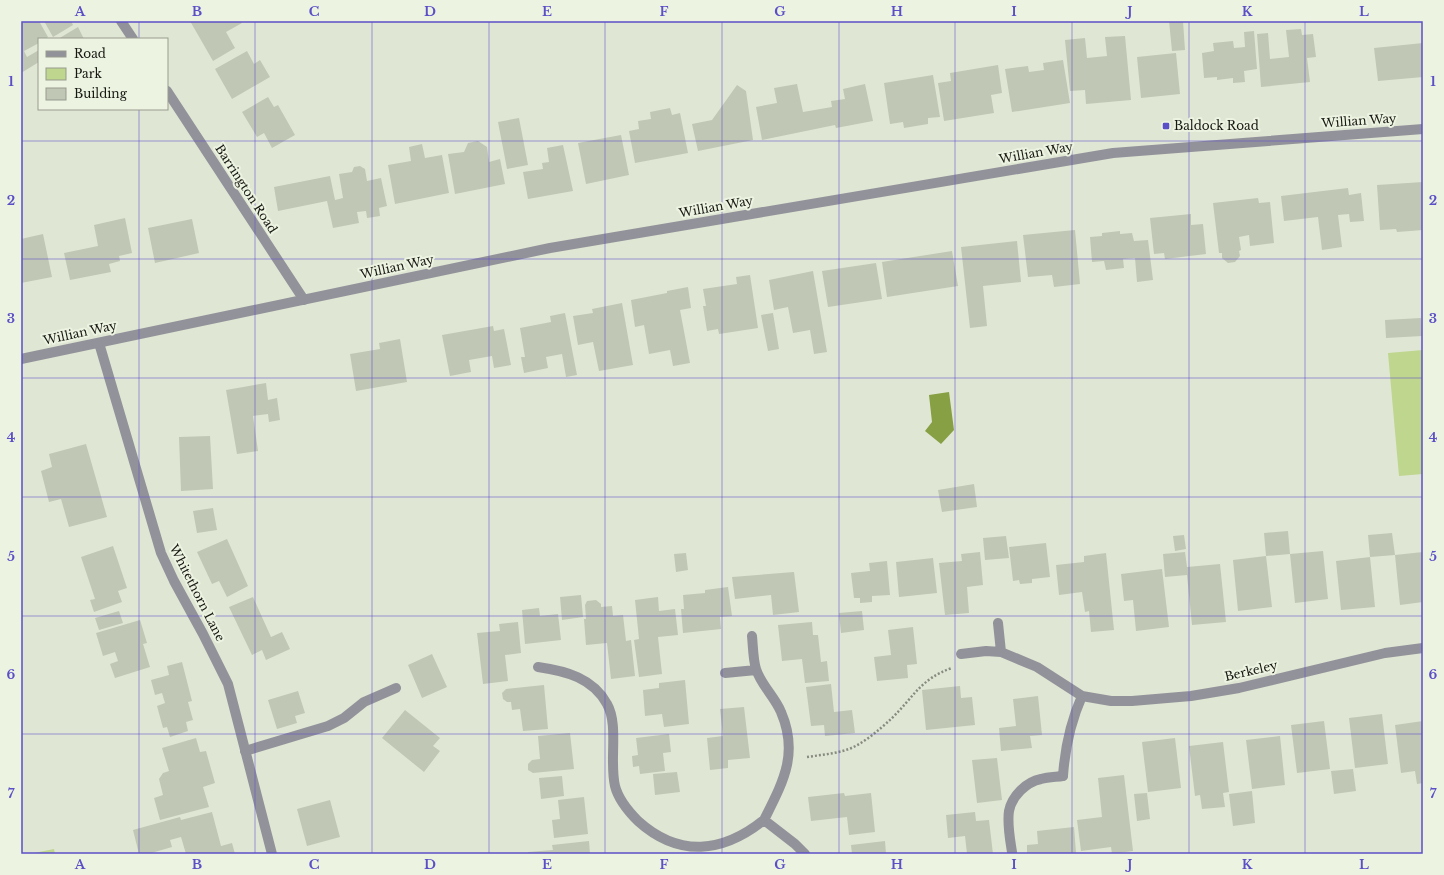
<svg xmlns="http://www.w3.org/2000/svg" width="1444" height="875" font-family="'Libre Baskerville',serif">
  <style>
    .green { fill: #bfd68f }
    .water { fill: #86a043 }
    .building { fill: #c0c7b5 }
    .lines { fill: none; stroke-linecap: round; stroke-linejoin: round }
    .path { stroke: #888c80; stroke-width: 2.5; stroke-dasharray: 2 2; stroke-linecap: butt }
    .service { stroke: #92939a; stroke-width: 10 }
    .minor { stroke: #92939a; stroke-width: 10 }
    .grid { fill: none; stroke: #5b4fc8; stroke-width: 1; stroke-opacity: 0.55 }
    .poi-dot { fill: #5b4fc8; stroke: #edf3e1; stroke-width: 1.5 }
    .labels { text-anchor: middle; stroke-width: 4; stroke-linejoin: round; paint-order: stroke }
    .street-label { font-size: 12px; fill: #151711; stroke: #edf3e1 }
    .poi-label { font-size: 12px; fill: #151711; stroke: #edf3e1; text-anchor: start }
    .neatline { fill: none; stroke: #5b4fc8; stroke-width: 1.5 }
    .grid-label { font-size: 13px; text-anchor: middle; font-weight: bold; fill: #5b4fc8 }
  </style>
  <rect width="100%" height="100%" fill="#e0e6d4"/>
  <path class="green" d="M1423,350V474L1399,476L1388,353Z
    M54,849L55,854H29Z"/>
  <path class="water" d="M949,392L954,430L941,444L925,431L932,422L929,395Z"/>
  <path class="building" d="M25,21H39L48,37L45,39H39V43L24,51L27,57L39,50V62L21,73V23Z
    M44,21H71L73,25L53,37Z
    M190,21H241L242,23L226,32L235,48L213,61Z
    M1169,21H1183L1185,50L1172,51Z
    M78,27L84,39H58Z
    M1301,29L1302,35L1313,34L1316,57L1307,58L1310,82L1261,87L1257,34L1268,33L1270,59L1289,57L1286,30Z
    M1254,31L1257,69L1244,71L1245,82L1233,83V78L1217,80V77L1204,78L1202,53L1214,51L1213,43L1233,41L1234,48L1245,47L1244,32Z
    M1125,36L1131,100L1086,104L1085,90L1070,91L1065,40L1085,38L1087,58L1107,56L1105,37Z
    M1423,43V77L1378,81L1374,48Z
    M247,51L254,64L260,60L270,77L232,99L215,69Z
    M1176,53L1180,94L1141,98L1137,57Z
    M1063,60L1070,103L1012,112L1005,69L1028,66L1029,72L1044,70L1043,63Z
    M998,65L1002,93L991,95L994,113L944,121L938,83L951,81L950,73Z
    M933,75L940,117L928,118V124L904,128L903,122L890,124L884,83Z
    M797,84L803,112L832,107L831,101L845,99L843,89L865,84L873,121L836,128L835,125L762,140L756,107L777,103L774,88Z
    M737,85L746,91L753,140L698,151L692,124L712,120Z
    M268,97L274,107L278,105L295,135L272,148L264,133L257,137L242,112Z
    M670,108L672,115L680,113L688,153L635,163L629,131L639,129L638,121L651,119L650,112Z
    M519,118L528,165L507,169L498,122Z
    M621,135L629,175L586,184L578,143Z
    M478,141L487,147L489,162L500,159L505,184L455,194L448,154L464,152L468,143Z
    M422,144L425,158L442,155L449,193L395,204L388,165L411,161L409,147Z
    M563,145L573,191L528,199L523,172L543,169L542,163L549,162L547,148Z
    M360,166L365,169L367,181L381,178L387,206L379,208L380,216L367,218L366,211L357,212L359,223L333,228L327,201L278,211L274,187L330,176L335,200L343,198L339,174L352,172L354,167Z
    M1423,182V230L1397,232L1396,229L1380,230L1377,185Z
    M1348,188L1349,195L1361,193L1364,221L1350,222L1349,214L1338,215L1342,247L1322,250L1318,217L1284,221L1281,196Z
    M1258,198L1259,203L1270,202L1274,243L1250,246L1249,235L1239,237L1241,250L1239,251L1240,256L1235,262L1228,263L1222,258V253H1219L1213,203Z
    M1191,214V225L1203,224L1206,254L1165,259L1164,253L1154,254L1150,218Z
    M125,218L132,253L119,256L120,261L109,264L111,272L70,280L64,253L98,246L94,225Z
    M192,219L199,253L155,263L148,228Z
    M1075,230L1080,284L1054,287L1052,275L1028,277L1023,235Z
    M1120,231V234L1132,233L1134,241L1148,240L1153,280L1137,282L1135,258L1123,259L1124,268L1106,270L1104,261L1092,262L1090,237L1102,236V233Z
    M43,234L52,277L21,283V239Z
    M1017,241L1021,282L983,286L987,326L970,328L961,247Z
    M952,251L958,286L887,297L882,262Z
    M876,263L882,299L828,307L822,271Z
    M813,271L827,352L814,354L810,330L793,333L788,307L774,310L769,280Z
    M750,275L758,328L719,334L718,329L707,331L703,306H706L703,289L737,284L736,277Z
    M688,287L691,308L680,310L690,363L673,366L670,350L649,354L644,325L635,327L631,300L667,293V291Z
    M622,303L633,365L599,371L593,342L578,345L573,316L593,313L592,309Z
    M565,313L577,375L566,377L562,354L546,357L548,368L524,373L521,357H525L520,328L551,322L550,316Z
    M773,313L779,349L768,351L761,315Z
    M1421,318L1422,336L1386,338L1385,320Z
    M493,326L494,331L504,329L511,365L494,368L492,356L469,360L471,372L450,376L442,335Z
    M400,339L407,382L356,391L350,354L380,349L379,343Z
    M266,383L268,400L277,398L280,420L269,422L268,414L253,416L258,451L237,454L226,390Z
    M210,436L213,489L181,491L179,437Z
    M86,444L107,517L69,527L61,499L49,502L41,471L52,467L49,454Z
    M974,484L977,507L942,512L938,490Z
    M213,508L217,530L197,533L193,511Z
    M1288,531L1290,554L1266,556L1272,607L1238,611L1233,560L1266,556L1264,533Z
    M1392,533L1395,555L1370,557L1368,535Z
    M1184,535L1186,549L1175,551L1173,536Z
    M1006,536L1009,558L985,560L983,538Z
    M227,539L248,586L227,597L219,581L212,584L197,552Z
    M1046,543L1050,577L1032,579V583L1020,584L1019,580L1013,581L1009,547Z
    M113,546L127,588L118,591L122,602L94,612L90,600L95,599L81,557Z
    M1323,551L1328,599L1295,603L1290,554Z
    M980,552L983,585L967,587L969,613L945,615L939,563L962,561L961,554Z
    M1185,552L1187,567L1220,564L1226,622L1192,625L1187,575L1165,577L1163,554Z
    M1423,552V602L1400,605L1395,555Z
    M686,553L688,570L676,572L674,554Z
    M1106,553L1114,630L1091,632L1089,611L1085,612L1082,592L1059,595L1056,565L1084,562V556Z
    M1370,557L1375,607L1341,610L1336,561Z
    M933,558L937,593L899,597L896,562Z
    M887,561L890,595L872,596V602L860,603V598H854L851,573L870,571L869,563Z
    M1162,569L1169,627L1136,631L1133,600L1124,601L1121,574Z
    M794,572L799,612L773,615L771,595L735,599L732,577Z
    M728,587L732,616L720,617L721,629L683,633L681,609H684L683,595L705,593V590Z
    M581,595L583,617L562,620L560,597Z
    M253,597L271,637L282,632L290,649L266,660L262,650L252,655L229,607Z
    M658,597L659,611L675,609L678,635L658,637L662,674L639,677L634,640L639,639L635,600Z
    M596,600L601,604V607L612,606L613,616L623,615L626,641L631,640L635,676L611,679L607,643L586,645L584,619H586L585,605L587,601Z
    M539,608L540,616L558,614L561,640L525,644L522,610Z
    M119,611L123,623L99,630L95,618Z
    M862,611L864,630L841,633L839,613Z
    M140,620L147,643L143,644L150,667L115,678L110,664L118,661L115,652L103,656L96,633Z
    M518,622L521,653L505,655L508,681L483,684L477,633L500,631L499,624Z
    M812,622L813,635H818L821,662L827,661L829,681L805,683L802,659L782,661L778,625Z
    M913,627L917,664L907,665L908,678L877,681L874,657L891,655L888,630Z
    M432,654L447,687L422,698L408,665Z
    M182,662L192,701L188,702L193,720L186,722L188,731L170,737L167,727L163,728L157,706L165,703L162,693L155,695L151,680L169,675L167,666Z
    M685,680L689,724L664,727L662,714L645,716L643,690L659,688V683Z
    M831,684L834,712L852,710L855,733L825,736L824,725L811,726L806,687Z
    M544,685L548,729L523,731L520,709L512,710L511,702H507L503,699L502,693L506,689Z
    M960,686L961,698L972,697L975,725L926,730L922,690Z
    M298,691L305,713L295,716L297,723L277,729L268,700Z
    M1038,696L1042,735L1030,736L1032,748L1001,751L999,728L1016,726L1013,699Z
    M744,707L750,758L728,760V768L710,770L707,738L723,736L720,709Z
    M405,710L440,738L433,746L440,751L424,772L382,738Z
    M1382,714L1388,764L1355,768L1349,718Z
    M1324,721L1330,769L1297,773L1291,725Z
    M1423,721V783L1417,784L1415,771L1401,773L1395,725Z
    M570,733L574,769L533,773L528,770V764L532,760L540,759L538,736Z
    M669,734L671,752L663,753L665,771L640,774L639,766L633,767L632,756L638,755L636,738Z
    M1280,736L1285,785L1252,789L1246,740Z
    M196,738L200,752L206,751L215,783L203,787L209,807L160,820L154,798L163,795L159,779L163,773L169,771L162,748Z
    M1175,738L1181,788L1148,792L1142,742Z
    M1223,742L1229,792L1223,793L1225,807L1202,809L1200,795L1195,796L1189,746Z
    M997,758L1002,800L977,803L972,760Z
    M1353,769L1356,791L1334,794L1331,771Z
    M677,772L680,792L655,795L653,774Z
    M1124,775L1133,851L1112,854L1111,847L1081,851L1077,820L1102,817L1098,778Z
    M562,776L564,796L541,799L539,778Z
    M1252,791L1255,823L1233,826L1229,794Z
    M844,793L845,796L871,793L875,832L849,835L847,817L811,821L808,797Z
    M1147,793L1150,819L1137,821L1134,794Z
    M584,797L588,834L554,838L552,820L560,819L558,800Z
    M330,800L340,837L307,846L297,809Z
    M212,812L221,846L232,843L235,854H186L181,837L170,840L172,847L148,854H139L133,830L180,817L181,820Z
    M975,812L976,821L989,820L993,854H967L965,836L948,838L946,815Z
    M1074,827L1076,853L1062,854H1027V845L1038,844L1037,831Z
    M589,841L590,854H528V852L553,850L552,845Z
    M885,841L886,854H852L851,845Z"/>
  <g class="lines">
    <path class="path" d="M807,757C820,755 833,754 846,750C862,745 879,730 891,719C914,697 920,679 952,668"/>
    <path class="service" d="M245,751L328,726L344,718L364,702L396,688
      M1012,852C1010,839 1007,824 1009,811C1012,796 1026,782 1041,779C1048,777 1056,777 1063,776"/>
    <path class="minor" d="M121,21L133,39
      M167,91L304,300
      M99,343L161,553L174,581L203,634L228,684L272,854
      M21,359L550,248L1113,153L1423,129
      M998,623L1001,652
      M752,636C753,646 753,659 756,669C761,685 775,697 781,712C799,754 783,782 764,820L795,844L805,854
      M961,654L986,651L1001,652L1037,667L1082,696L1111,701H1132L1191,696L1239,688L1385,653L1423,648
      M538,667C566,671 593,678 607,704C619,725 609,761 615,786C618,798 629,812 638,821C679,858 723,853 764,820
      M725,673L756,670
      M1063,776C1065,747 1070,723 1082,696"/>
  </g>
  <path class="grid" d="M139,21V39M255,21V854M372,21V854M489,21V854M605,21V854M722,21V854M839,21V854M955,21V854M1072,21V854M1189,21V854M1305,21V854M139,109V854M21,141H1423M21,259H1423M21,378H1423M21,497H1423M21,616H1423M21,734H1423"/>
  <rect class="poi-dot" x="1162" y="122" width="8" height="8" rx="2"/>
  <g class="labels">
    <g class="street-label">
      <text transform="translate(1359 121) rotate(-4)" y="4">Willian Way</text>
      <text transform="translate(1036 153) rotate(-10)" y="4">Willian Way</text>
      <text transform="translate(246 189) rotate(57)" y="4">Barrington Road</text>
      <text transform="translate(716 207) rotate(-10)" y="4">Willian Way</text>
      <text transform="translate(397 267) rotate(-12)" y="4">Willian Way</text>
      <text transform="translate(80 333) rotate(-12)" y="4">Willian Way</text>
      <text transform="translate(197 593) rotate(63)" y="4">Whitethorn Lane</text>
      <text transform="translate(1251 671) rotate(-13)" y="4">Berkeley</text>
    </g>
    <g class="poi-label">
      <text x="1174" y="130">Baldock Road</text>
    </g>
  </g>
  <rect width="1444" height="875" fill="none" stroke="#edf3e1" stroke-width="44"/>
  <rect x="38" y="38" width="130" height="72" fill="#edf3e1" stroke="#979b8e"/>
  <rect x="46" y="51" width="20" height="6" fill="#92939a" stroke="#979b8e"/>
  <text x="74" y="58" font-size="12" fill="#151711">Road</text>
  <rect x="46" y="68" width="20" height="12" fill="#bfd68f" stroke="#979b8e"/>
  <text x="74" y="78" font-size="12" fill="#151711">Park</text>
  <rect x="46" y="88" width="20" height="12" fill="#c0c7b5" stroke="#979b8e"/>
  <text x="74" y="98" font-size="12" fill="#151711">Building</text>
  <rect x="22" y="22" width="1400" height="831" class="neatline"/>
  <g class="grid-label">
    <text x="80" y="16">A</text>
    <text x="197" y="16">B</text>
    <text x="314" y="16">C</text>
    <text x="430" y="16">D</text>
    <text x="547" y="16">E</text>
    <text x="664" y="16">F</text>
    <text x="780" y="16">G</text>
    <text x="897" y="16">H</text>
    <text x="1014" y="16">I</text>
    <text x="1130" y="16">J</text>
    <text x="1247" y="16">K</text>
    <text x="1364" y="16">L</text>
    <text x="11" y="86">1</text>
    <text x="1433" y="86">1</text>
    <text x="11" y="205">2</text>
    <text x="1433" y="205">2</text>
    <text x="11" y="323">3</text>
    <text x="1433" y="323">3</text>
    <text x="11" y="442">4</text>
    <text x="1433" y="442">4</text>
    <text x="11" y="561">5</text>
    <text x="1433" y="561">5</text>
    <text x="11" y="679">6</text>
    <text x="1433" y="679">6</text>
    <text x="11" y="798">7</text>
    <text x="1433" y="798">7</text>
    <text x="80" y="869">A</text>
    <text x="197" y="869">B</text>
    <text x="314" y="869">C</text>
    <text x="430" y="869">D</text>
    <text x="547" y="869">E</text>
    <text x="664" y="869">F</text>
    <text x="780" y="869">G</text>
    <text x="897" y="869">H</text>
    <text x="1014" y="869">I</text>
    <text x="1130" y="869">J</text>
    <text x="1247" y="869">K</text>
    <text x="1364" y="869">L</text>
  </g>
</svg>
